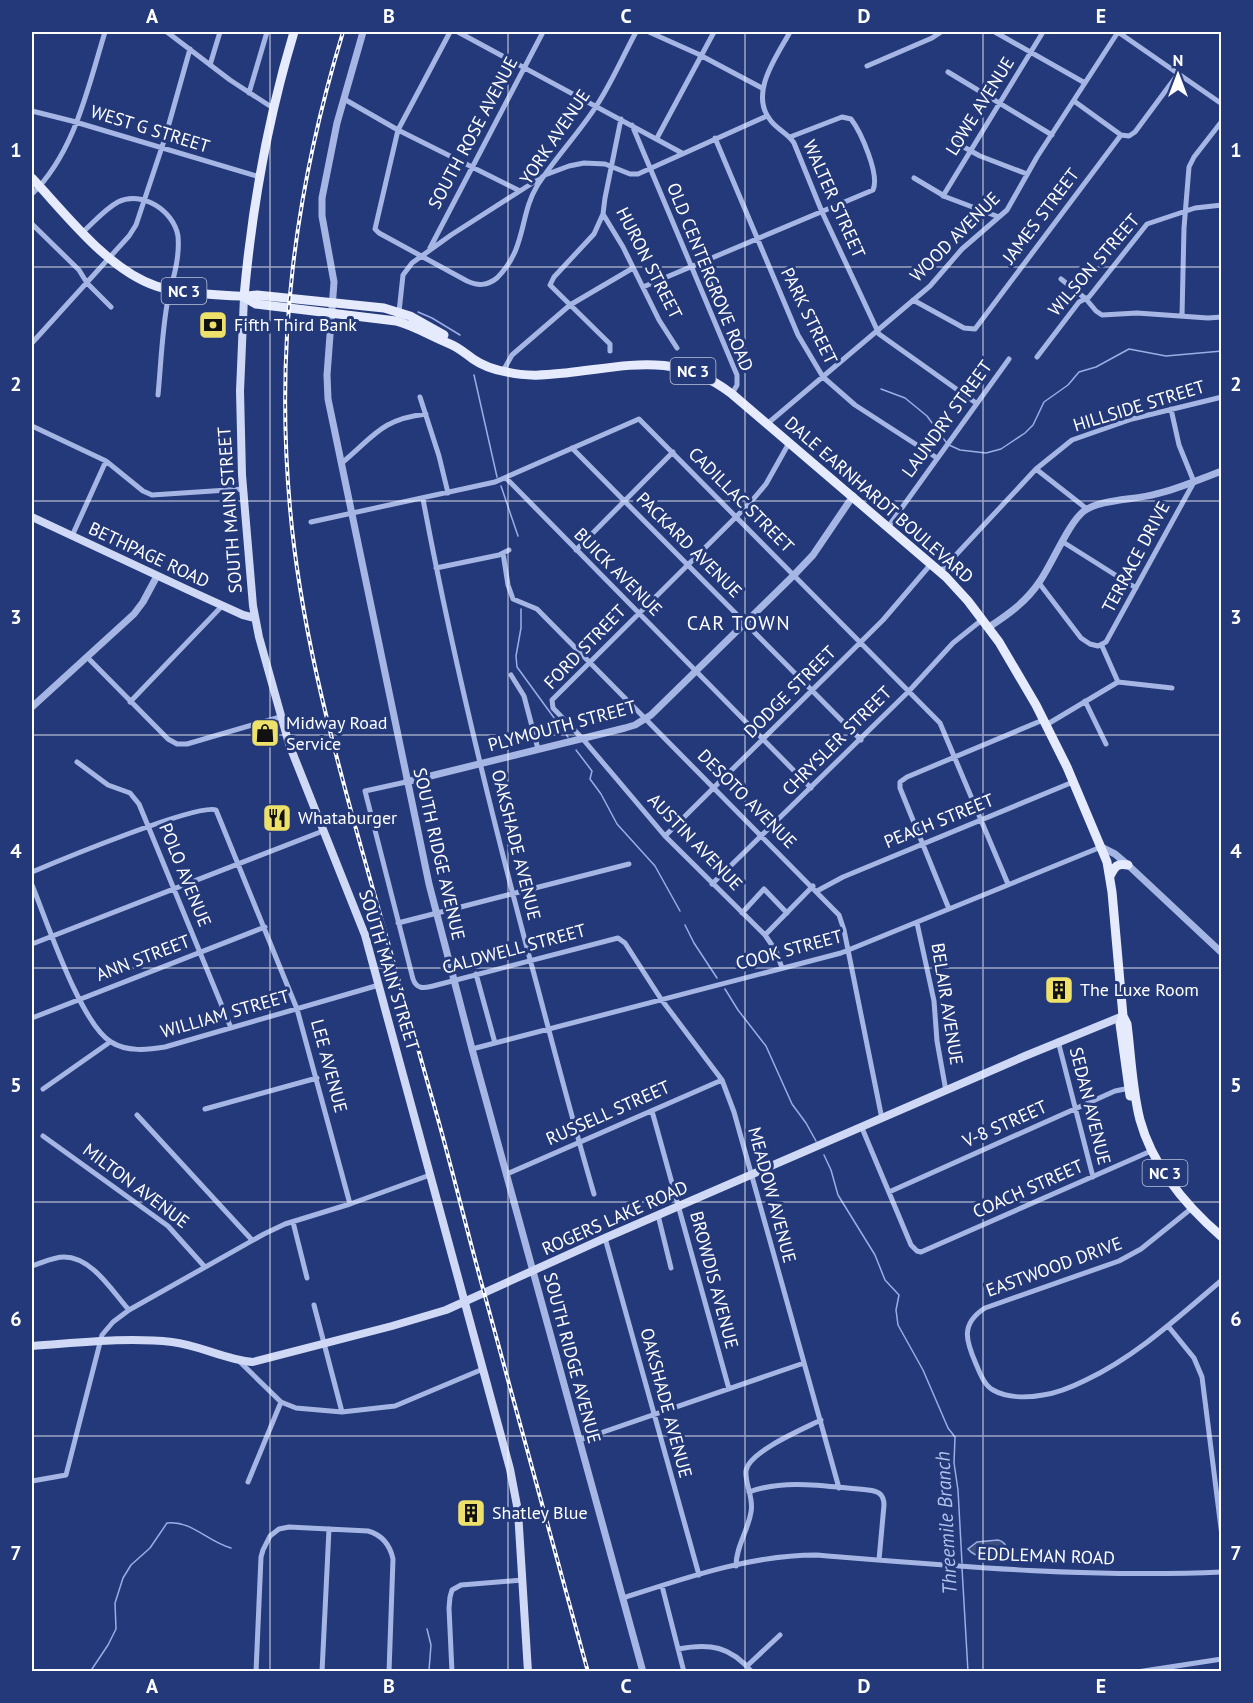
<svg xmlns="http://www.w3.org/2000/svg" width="1253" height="1703" font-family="'PT Sans',sans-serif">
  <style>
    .water { fill: #3d4d7c; stroke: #9aaee5; stroke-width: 1.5 }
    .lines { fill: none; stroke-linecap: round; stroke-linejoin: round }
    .stream { stroke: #9aaee5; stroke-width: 1.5 }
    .minor { stroke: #a6b6e4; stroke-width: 5 }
    .tertiary { stroke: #a6b6e4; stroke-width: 7 }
    .secondary { stroke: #cfd8f4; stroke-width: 8 }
    .primary { stroke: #e5eafc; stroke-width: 9 }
    .rail-casing { stroke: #fff; stroke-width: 4 }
    .rail { stroke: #243979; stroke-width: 1.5; stroke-dasharray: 4.5; stroke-linecap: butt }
    .grid { fill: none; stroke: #fff; stroke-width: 1.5; stroke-opacity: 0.55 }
    .labels { text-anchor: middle; stroke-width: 6; stroke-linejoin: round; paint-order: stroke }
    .shield { fill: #243979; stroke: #bdc4d7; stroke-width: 1.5 }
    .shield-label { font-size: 16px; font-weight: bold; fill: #fff }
    .street-label { font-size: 18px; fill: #fff; stroke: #243979 }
    .poi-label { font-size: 18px; fill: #fff; stroke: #243979; text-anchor: start }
    .neighbourhood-label { font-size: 20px; letter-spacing: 1.5px; fill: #fff; stroke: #243979 }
    .water-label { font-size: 20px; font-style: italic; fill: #b1c1ec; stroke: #243979 }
    .neatline { fill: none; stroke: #fff; stroke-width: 2 }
    .grid-label { font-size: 20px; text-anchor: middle; font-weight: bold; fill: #fff }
  </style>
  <rect width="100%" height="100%" fill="#243979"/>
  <path class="water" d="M998,1540C1004,1541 1006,1545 1007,1550L1003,1555C992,1558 976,1559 968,1549L977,1542Z"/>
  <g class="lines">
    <path class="stream" d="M418,312L432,318L460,335
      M474,375L497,477
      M881,389L905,398L927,416L946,442
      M949,445L960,450L986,453L1001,449L1025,433L1033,425L1044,402L1068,385L1079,372L1096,367L1129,349L1166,356L1222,351
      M501,486L518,536
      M521,609V628L516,656L517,667L568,737
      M576,750L592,771L590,779L601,794L617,824L655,866L680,911
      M685,925L694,943L717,978
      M725,989L738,1010L766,1046L792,1104L806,1123L816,1141
      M824,1155L831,1170L838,1195L875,1255L885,1280L899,1295L896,1310L898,1325L923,1370L948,1428L955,1437L954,1463L958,1490L962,1563
      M962,1568L968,1672
      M427,1629L431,1645L429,1670
      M90,1672L108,1645L116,1629L115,1603L123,1578L131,1565L150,1548L167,1523C191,1520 208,1542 231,1548"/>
    <path class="minor" d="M167,32L230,80L273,108
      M450,32L398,130L375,229L379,233L467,281C478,286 487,286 497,278C527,248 519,216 537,186C555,158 579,133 597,105C612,82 623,56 636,32
      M458,32L682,153
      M649,32L698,54L762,88
      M790,32C777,56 748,94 771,121C778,130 789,134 794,143L822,212L879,334L976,403
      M995,32L1085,83
      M1118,32L1222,104
      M210,65L220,32
      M867,66L932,38L941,32
      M948,72L1052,135
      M249,93L267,32
      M344,99L398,130L520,191
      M1074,101L1121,135
      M32,111L72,121L260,177
      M621,119L605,198L603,214L623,247L659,320L677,348
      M632,125L737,375V385L732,394
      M1121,135L1129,136L1135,132L1178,74
      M657,138L714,32
      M715,138L798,335L823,377L855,405L937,458
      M951,140L980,156L1027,174
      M914,178L946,197L999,217
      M32,194C75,152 88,87 105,32
      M943,196L1043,32
      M603,214L594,234L554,277L550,285L610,344V351
      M32,224L79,270L87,283L111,307
      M83,232C94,222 105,209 118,202C142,190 174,211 178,236C180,258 173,279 168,299C162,330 161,364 158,395
      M430,248L543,32
      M1061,279L1086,299L1096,311L1102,315L1137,313L1208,318L1222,317
      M643,287L873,190C880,175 861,132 851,119L842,117L790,137
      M913,300L964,328L975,329L1121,135
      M399,312L403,275L412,263L451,235L545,175L569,166L584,163L605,164L630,174H638L767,116
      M1182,316L1184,228L1189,167L1194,157L1222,121
      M32,343L129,236L136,225L165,138L190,49
      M1037,357L1079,302L1089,297L1147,224L1195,208L1222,205
      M503,371L512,355L570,305L633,268
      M420,397L439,456L448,493
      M767,424L930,286L962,249L1007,210L1037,157L1118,32
      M32,426L106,461L143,491L152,495L243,489
      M572,448L861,740
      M343,462C374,436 382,419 426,414
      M1036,469L1087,509
      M506,478L811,788
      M423,499C454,665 494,826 538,989C556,1057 574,1126 594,1194
      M311,522L495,482L639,419L940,723L1008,884
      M888,527L1009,359
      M72,536L106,461
      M1063,542L1136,588
      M576,550L673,452
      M503,553L508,585L513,599L537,609L839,915L844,930L882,1119
      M436,568L499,555L509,550
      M940,572L1036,469L1072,440L1132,419L1222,397
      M1039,583L1081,638L1090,644L1098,646L1106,642L1194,482L1179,445L1171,409
      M1102,646L1118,682
      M87,657L168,739L177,744H187L280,717
      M511,675L524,696L538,749
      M1085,701L1106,744
      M130,702L223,605
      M1046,725L1118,682L1172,688
      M77,762L108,785L130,793L139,804L231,1028
      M406,782L365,791L413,979C417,990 424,988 433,986L618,938L625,943L661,999L722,1080L734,1112L839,1488
      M665,836L883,620L931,564
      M32,872C58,861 198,803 216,810L297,1009L350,1204
      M712,884L909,691L953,643L983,619
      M32,885C47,921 80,1023 111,1042C127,1052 147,1050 165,1047L379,985
      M817,891L843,877L1073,782
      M949,909L900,788V782L907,777L1043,720
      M742,913L764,889L787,913
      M398,923L629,864
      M917,923L934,1001L937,1041L946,1091
      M765,935L813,886
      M32,944L323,831
      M782,968L776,951L765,935L665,836L582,738L553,708L552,700L750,503L766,484L789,443
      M476,974L495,1043
      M32,1018L265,927
      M1058,1041L1093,1177
      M472,1049L841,953L1101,847
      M43,1089L110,1042
      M205,1109L317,1078
      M652,1111L729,1389
      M137,1115L252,1240
      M862,1128L911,1245L917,1251L921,1252L1151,1151
      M43,1136L168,1226L204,1266
      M507,1174L722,1080
      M889,1192L1115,1091L1130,1088
      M1192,1208L1141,1249L1119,1261L985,1308C960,1324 966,1341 976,1364C980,1373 984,1385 993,1390C1007,1398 1027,1398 1043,1395C1058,1393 1072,1387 1086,1380C1138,1355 1178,1317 1222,1280
      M658,1215L671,1268
      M293,1222L307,1278
      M605,1238L699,1575
      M32,1266C42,1263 53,1257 64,1257C92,1257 112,1291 129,1310
      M314,1305L342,1412
      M1168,1326L1194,1358L1202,1377L1222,1536
      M239,1361L281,1402L296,1408L342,1412L395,1406L483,1369
      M580,1440L804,1363
      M32,1481L66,1475L102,1335L113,1322L129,1310L264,1234L285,1224L350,1204L430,1175
      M248,1482L281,1402
      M749,1492C786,1478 830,1487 868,1490C878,1491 884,1494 884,1505L879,1560
      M736,1566C736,1546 748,1531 751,1512C754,1498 745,1485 746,1471C748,1452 803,1429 821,1420
      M662,1586L684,1672
      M623,1598C685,1578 750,1555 816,1555C951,1566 1086,1578 1222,1572
      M678,1649C710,1643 730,1646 752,1672
      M747,1666L780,1635
      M256,1672L261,1557L263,1550L270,1536L279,1529L289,1527L368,1531C382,1535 390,1545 393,1559L389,1672
      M322,1672L329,1529
      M452,1672L449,1608L450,1597L452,1590L461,1585L522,1580
      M1137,1672L1222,1659"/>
    <path class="tertiary" d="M363,32L337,123L322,198V216L334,282L327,375L328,399L429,884L472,1049L643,1672
      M989,627C1009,614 1027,601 1040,581C1052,564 1069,522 1084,511C1100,499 1136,500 1156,494C1179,489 1200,479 1222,471
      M32,707L134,614L143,602L157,576
      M406,782L625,728L635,725L651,715L794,575L813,555L853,496
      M1101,847L1115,854L1128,865L1222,953"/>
    <path class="secondary" d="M244,297L240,391L242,475L253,606L259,637L289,744L365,935L510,1469L518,1511L528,1672
      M32,517L186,589L243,615L255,618
      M32,1346C78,1343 125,1337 172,1342C200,1345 225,1360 253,1362L392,1326L446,1310L605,1238L1025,1056L1123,1016"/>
    <path class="primary" d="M32,178C66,214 108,270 156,286C172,292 190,292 207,294C224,295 240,298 257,295L384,308L410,316L444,335
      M244,297L256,304L396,321C415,326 432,337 450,344C458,347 466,354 473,359C483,366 495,370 507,372C527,377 546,375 566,373C630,366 676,351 732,394L946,577L968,601L999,642L1036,705L1067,767L1107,862L1112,892L1123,1016L1127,1024C1131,1055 1132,1089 1140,1120C1153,1167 1186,1206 1222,1237
      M244,297C252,207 268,118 294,32
      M1110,876C1115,866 1117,863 1128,865
      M1123,1016L1120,1024L1130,1096"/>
    <g class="rail-casing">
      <path id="rail" d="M343,32C295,190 275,342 290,508C300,623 330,736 361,847C384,928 407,1010 430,1091C450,1159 466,1228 485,1296C519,1421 554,1546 588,1672"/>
    </g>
    <use href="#rail" class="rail"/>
  </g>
  <path class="grid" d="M270,32V1672M508,32V1672M745,32V1672M983,32V1672M32,267H1222M32,501H1222M32,735H1222M32,968H1222M32,1202H1222M32,1436H1222"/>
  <defs>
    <g id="bank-square" transform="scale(1.5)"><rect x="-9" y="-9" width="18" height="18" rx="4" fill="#eee169" stroke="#243979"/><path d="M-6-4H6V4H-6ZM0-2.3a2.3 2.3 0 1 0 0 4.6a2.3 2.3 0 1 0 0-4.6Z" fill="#111"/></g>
    <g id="shop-square" transform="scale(1.5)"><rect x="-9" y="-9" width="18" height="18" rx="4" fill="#eee169" stroke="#243979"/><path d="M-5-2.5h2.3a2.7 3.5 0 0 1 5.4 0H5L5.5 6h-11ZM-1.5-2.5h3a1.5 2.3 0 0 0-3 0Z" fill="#111"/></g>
    <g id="restaurant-square" transform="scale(1.5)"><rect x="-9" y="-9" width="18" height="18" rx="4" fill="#eee169" stroke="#243979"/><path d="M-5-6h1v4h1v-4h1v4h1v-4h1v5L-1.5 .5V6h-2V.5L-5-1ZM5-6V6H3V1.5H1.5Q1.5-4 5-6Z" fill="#111"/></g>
    <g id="building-square" transform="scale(1.5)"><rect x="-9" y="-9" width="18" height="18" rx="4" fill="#eee169" stroke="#243979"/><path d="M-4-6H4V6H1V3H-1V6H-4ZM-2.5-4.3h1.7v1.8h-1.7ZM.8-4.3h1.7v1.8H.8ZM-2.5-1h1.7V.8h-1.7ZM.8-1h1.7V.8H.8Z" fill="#111"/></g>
  </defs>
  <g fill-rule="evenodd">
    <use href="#bank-square" x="213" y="325"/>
    <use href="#shop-square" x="265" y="733"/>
    <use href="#restaurant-square" x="277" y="818"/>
    <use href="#building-square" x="1059" y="990"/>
    <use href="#building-square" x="471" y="1513"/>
  </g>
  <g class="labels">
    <g class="shield">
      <rect x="161.5" y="278" width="45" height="26" rx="4.5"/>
      <rect x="670.5" y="358" width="45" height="26" rx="4.5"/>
      <rect x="1142.5" y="1160" width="45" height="26" rx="4.5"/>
    </g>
    <g class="shield-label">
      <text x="184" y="297">NC 3</text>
      <text x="693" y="377">NC 3</text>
      <text x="1165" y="1179">NC 3</text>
    </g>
    <g class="street-label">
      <text transform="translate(980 106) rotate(-58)" y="6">LOWE AVENUE</text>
      <text transform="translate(150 129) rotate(17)" y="6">WEST G STREET</text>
      <text transform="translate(473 133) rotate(-62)" y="6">SOUTH ROSE AVENUE</text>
      <text transform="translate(555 137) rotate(-56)" y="6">YORK AVENUE</text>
      <text transform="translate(834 199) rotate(66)" y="6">WALTER STREET</text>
      <text transform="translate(1041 216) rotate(-53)" y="6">JAMES STREET</text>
      <text transform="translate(955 237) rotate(-45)" y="6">WOOD AVENUE</text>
      <text transform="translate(649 263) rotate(63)" y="6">HURON STREET</text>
      <text transform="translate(1094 265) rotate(-49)" y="6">WILSON STREET</text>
      <text transform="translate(710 277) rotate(68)" y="6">OLD CENTERGROVE ROAD</text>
      <text transform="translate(809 316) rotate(64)" y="6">PARK STREET</text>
      <text transform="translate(1139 406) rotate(-17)" y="6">HILLSIDE STREET</text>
      <text transform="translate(947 419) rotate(-54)" y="6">LAUNDRY STREET</text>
      <text transform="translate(741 500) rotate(45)" y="6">CADILLAC STREET</text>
      <text transform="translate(879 500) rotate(41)" y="6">DALE EARNHARDT BOULEVARD</text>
      <text transform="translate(230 510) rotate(-94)" y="6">SOUTH MAIN STREET</text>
      <text transform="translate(689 545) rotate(45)" y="6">PACKARD AVENUE</text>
      <text transform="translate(149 555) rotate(25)" y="6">BETHPAGE ROAD</text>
      <text transform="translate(1136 557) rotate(-62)" y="6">TERRACE DRIVE</text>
      <text transform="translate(618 572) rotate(45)" y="6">BUICK AVENUE</text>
      <text transform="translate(585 647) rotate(-46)" y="6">FORD STREET</text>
      <text transform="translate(790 692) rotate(-45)" y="6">DODGE STREET</text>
      <text transform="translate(562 726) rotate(-15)" y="6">PLYMOUTH STREET</text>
      <text transform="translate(837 741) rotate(-45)" y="6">CHRYSLER STREET</text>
      <text transform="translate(747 799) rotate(45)" y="6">DESOTO AVENUE</text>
      <text transform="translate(939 821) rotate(-22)" y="6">PEACH STREET</text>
      <text transform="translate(695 842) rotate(46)" y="6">AUSTIN AVENUE</text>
      <text transform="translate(516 845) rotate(76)" y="6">OAKSHADE AVENUE</text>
      <text transform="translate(439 854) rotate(77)" y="6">SOUTH RIDGE AVENUE</text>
      <text transform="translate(185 875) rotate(68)" y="6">POLO AVENUE</text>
      <text transform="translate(514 949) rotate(-15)" y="6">CALDWELL STREET</text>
      <text transform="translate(789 950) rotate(-15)" y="6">COOK STREET</text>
      <text transform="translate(143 958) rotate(-21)" y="6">ANN STREET</text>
      <text transform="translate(389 970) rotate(73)" y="6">SOUTH MAIN STREET</text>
      <text transform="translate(947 1004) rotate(81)" y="6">BELAIR AVENUE</text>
      <text transform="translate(225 1014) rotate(-16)" y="6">WILLIAM STREET</text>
      <text transform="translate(329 1066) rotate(75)" y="6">LEE AVENUE</text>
      <text transform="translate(1090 1106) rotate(76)" y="6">SEDAN AVENUE</text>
      <text transform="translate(608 1113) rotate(-24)" y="6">RUSSELL STREET</text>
      <text transform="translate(1005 1124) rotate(-24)" y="6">V-8 STREET</text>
      <text transform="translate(136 1186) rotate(37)" y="6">MILTON AVENUE</text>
      <text transform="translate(1028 1189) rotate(-24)" y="6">COACH STREET</text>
      <text transform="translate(772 1195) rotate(75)" y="6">MEADOW AVENUE</text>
      <text transform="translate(615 1218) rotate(-24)" y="6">ROGERS LAKE ROAD</text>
      <text transform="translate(1054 1267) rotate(-20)" y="6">EASTWOOD DRIVE</text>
      <text transform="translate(714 1280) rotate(75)" y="6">BROWDIS AVENUE</text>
      <text transform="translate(572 1358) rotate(75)" y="6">SOUTH RIDGE AVENUE</text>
      <text transform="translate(666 1403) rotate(75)" y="6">OAKSHADE AVENUE</text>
      <text transform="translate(1046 1556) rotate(2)" y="6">EDDLEMAN ROAD</text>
    </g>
    <g class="poi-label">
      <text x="234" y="331">Fifth Third Bank</text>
      <text x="286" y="729">Midway Road<tspan x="286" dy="21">Service</tspan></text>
      <text x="298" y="824">Whataburger</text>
      <text x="1080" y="996">The Luxe Room</text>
      <text x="492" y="1519">Shatley Blue</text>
    </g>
    <g class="neighbourhood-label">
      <text x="739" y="630">CAR TOWN</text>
    </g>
    <g class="water-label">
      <text transform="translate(946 1523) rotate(-93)" y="7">Threemile Branch</text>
    </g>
  </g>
  <rect width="1253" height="1703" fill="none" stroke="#243979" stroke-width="66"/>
  <g transform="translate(1178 75)" stroke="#243979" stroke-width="4.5" paint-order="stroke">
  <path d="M0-4.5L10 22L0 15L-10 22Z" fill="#ffffff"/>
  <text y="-9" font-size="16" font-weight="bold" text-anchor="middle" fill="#ffffff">N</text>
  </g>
  <rect x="33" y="33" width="1187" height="1637" class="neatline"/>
  <g class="grid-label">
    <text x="152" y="23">A</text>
    <text x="389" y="23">B</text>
    <text x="626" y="23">C</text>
    <text x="864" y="23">D</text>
    <text x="1101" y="23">E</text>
    <text x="16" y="157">1</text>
    <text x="1236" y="157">1</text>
    <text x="16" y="391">2</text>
    <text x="1236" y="391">2</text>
    <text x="16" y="624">3</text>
    <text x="1236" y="624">3</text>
    <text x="16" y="858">4</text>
    <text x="1236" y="858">4</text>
    <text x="16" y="1092">5</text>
    <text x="1236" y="1092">5</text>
    <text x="16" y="1326">6</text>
    <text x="1236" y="1326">6</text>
    <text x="16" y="1560">7</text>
    <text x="1236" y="1560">7</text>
    <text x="152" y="1693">A</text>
    <text x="389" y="1693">B</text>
    <text x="626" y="1693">C</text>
    <text x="864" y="1693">D</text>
    <text x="1101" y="1693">E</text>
  </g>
</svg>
